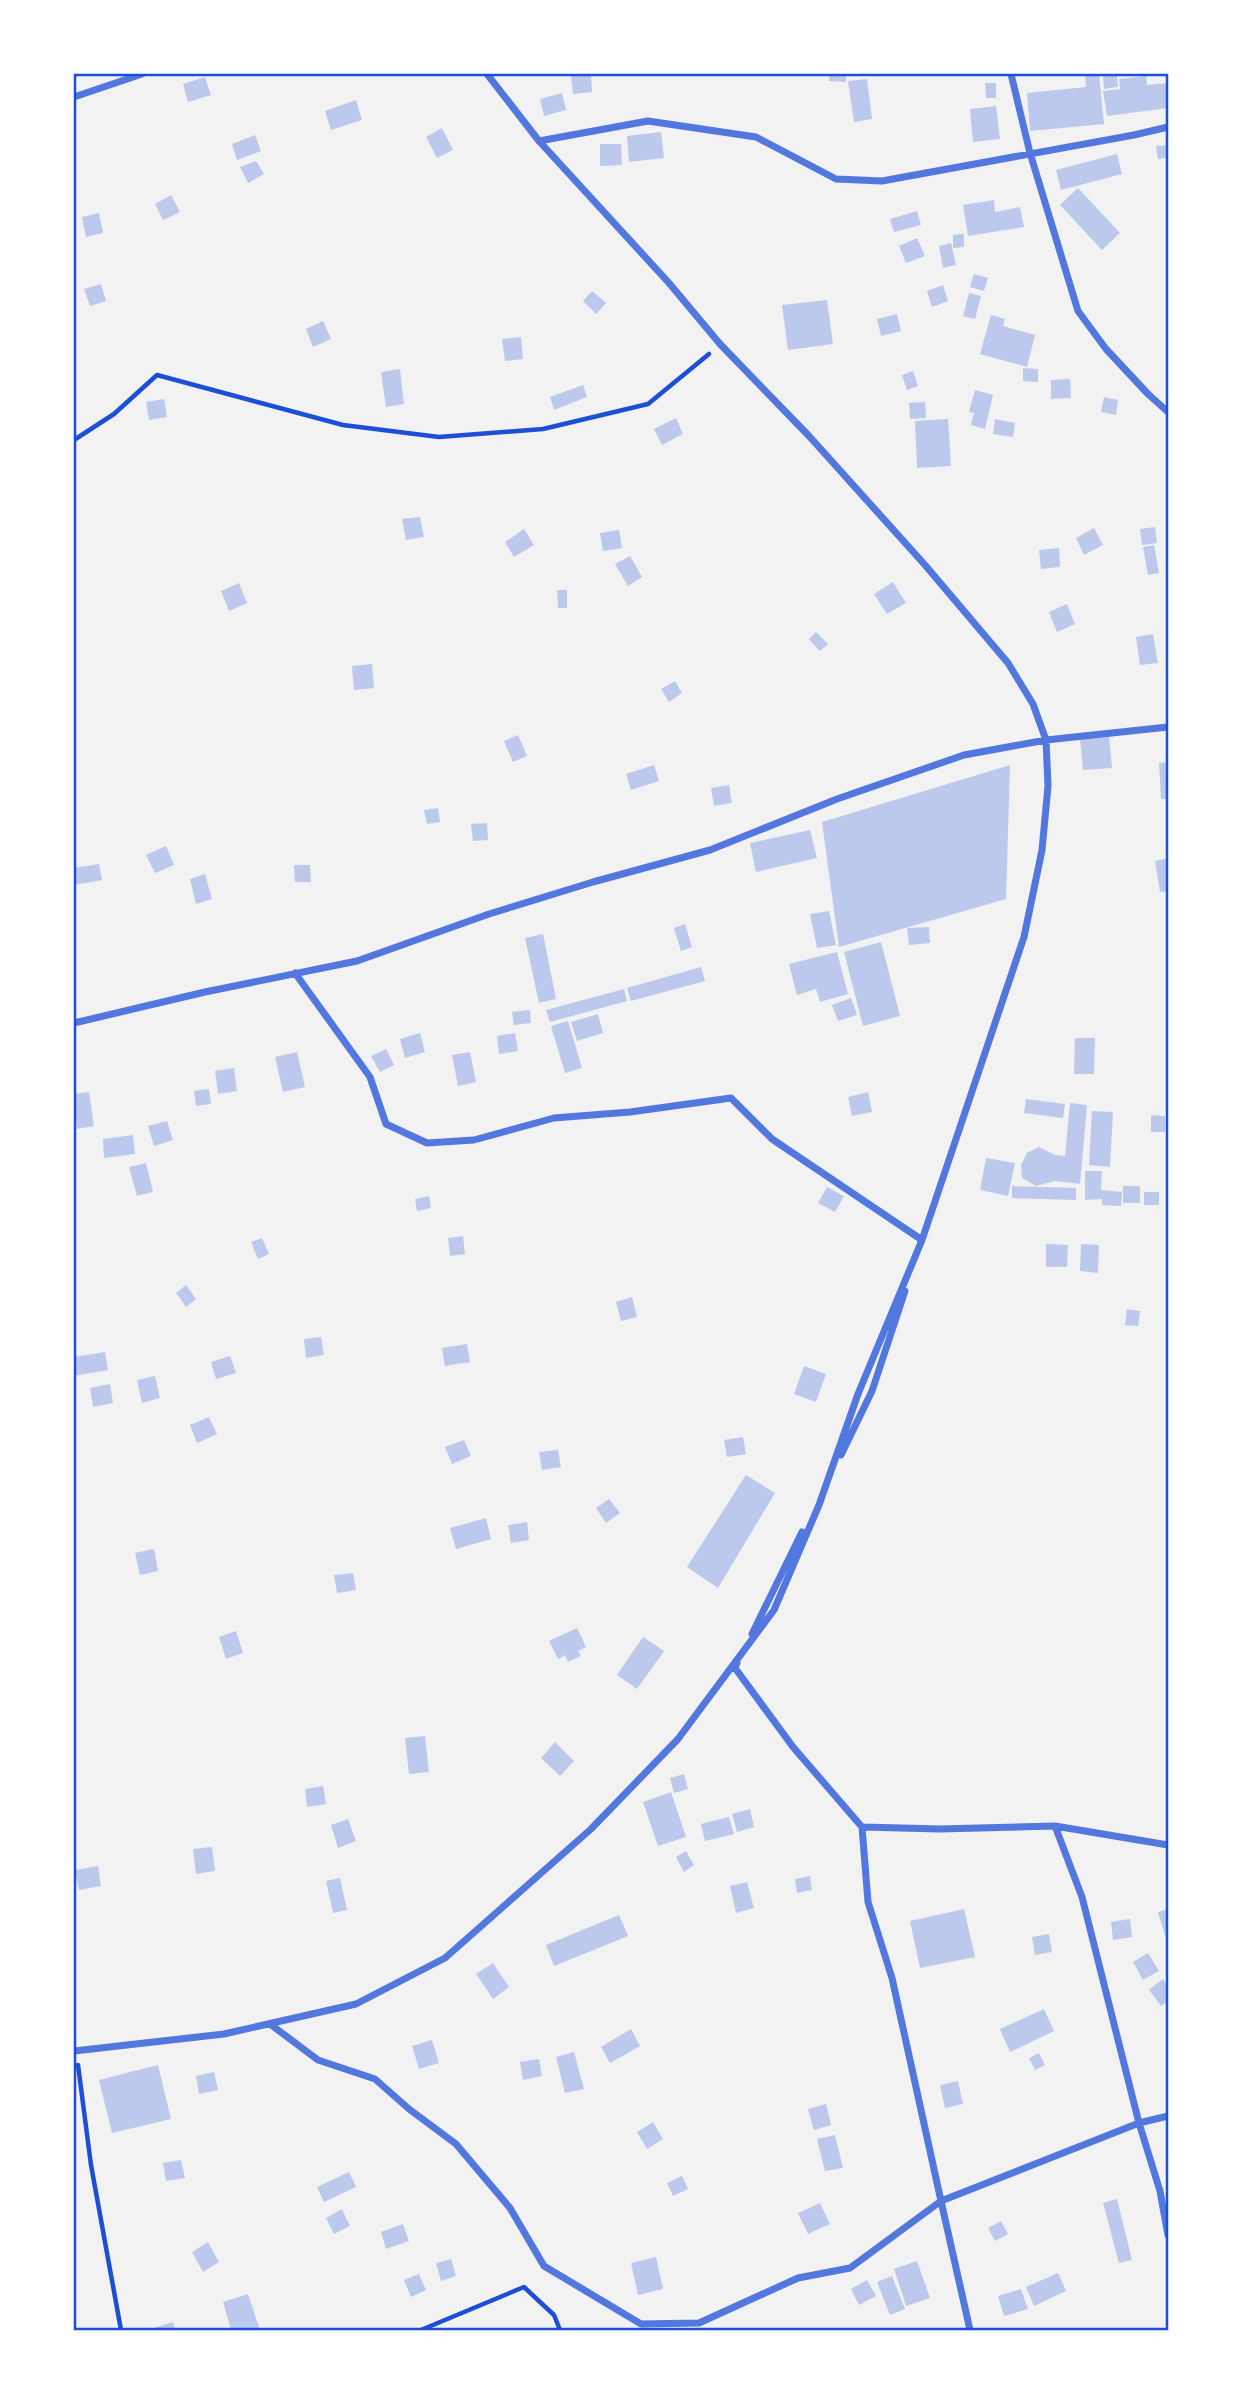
<svg xmlns="http://www.w3.org/2000/svg" width="1242" height="2404" font-family="'Fira Sans Condensed',sans-serif">
  <style>
    .building { fill: #bdc9ec }
    .lines { fill: none; stroke-linecap: round; stroke-linejoin: round }
    .path { stroke: #1d4ed8; stroke-width: 4.5 }
    .minor { stroke: #5277de; stroke-width: 7 }
    .neatline { fill: none; stroke: #1d4ed8; stroke-width: 2.5 }
  </style>
  <rect width="100%" height="100%" fill="#f2f2f2"/>
  <path class="building" d="M830,74H846V82L829,81Z
    M1085,74H1099L1104,124L1030,131L1027,93L1086,87Z
    M1103,74H1117L1118,87L1104,89Z
    M591,75L592,92L573,94L571,76Z
    M1146,76L1147,85L1168,83V108L1107,116L1103,91L1120,89L1119,79Z
    M205,77L211,95L188,102L183,84Z
    M867,79L872,119L854,122L848,81Z
    M985,83H996V98H986Z
    M562,93L566,110L544,116L540,99Z
    M356,100L362,120L331,130L325,111Z
    M996,106L1000,139L973,142L970,109Z
    M442,128L453,150L437,158L426,137Z
    M661,132L664,158L629,162L627,136Z
    M255,135L261,151L237,160L232,144Z
    M600,144H621L622,165L600,166Z
    M1168,145V158L1158,159L1156,146Z
    M1117,154L1122,174L1061,190L1056,170Z
    M256,161L264,174L248,183L240,167Z
    M1078,188L1120,233L1102,250L1060,205Z
    M171,195L180,212L163,220L155,204Z
    M994,200L995,212L1020,207L1024,227L968,236L963,205Z
    M917,211L921,225L894,232L890,219Z
    M99,213L103,233L86,237L82,217Z
    M964,234V247L953,248V235Z
    M917,238L925,256L906,263L899,246Z
    M951,243L956,265L943,268L939,246Z
    M974,274L988,278L984,291L970,287Z
    M101,284L106,301L90,306L84,289Z
    M943,285L948,301L932,307L927,291Z
    M592,291L606,303L596,314L583,301Z
    M969,293L981,296L975,319L963,316Z
    M827,300L833,344L788,350L782,305Z
    M897,314L901,331L881,336L877,319Z
    M991,315L1005,319L1003,326L1035,335L1027,367L980,354Z
    M323,321L331,339L313,347L306,329Z
    M521,337L523,359L505,361L502,339Z
    M1023,368L1038,369V382L1023,381Z
    M400,369L404,404L386,407L381,372Z
    M913,371L918,386L907,390L902,375Z
    M1070,379L1071,398L1051,399V380Z
    M583,385L587,397L554,410L550,397Z
    M975,390L993,395L985,429L971,425L974,413L969,412Z
    M1104,397L1118,400L1116,415L1101,412Z
    M164,399L167,417L149,420L146,402Z
    M925,402L926,418L910,419L909,403Z
    M676,418L683,434L662,445L654,429Z
    M948,419L951,466L917,468L915,421Z
    M995,419L1015,423L1013,437L993,434Z
    M420,517L424,537L406,540L402,519Z
    M1155,527L1157,543L1142,545L1140,529Z
    M1094,528L1103,545L1084,555L1076,538Z
    M524,529L534,545L514,557L505,542Z
    M619,530L622,548L603,551L600,533Z
    M1154,545L1159,573L1148,575L1143,547Z
    M1059,548L1060,567L1041,569L1039,550Z
    M630,556L642,577L628,586L615,564Z
    M893,582L906,603L887,614L874,594Z
    M239,583L247,603L229,611L221,591Z
    M557,590H567V608H558Z
    M1067,604L1075,624L1057,632L1049,612Z
    M816,632L828,644L820,651L809,639Z
    M1153,634L1158,663L1140,665L1136,637Z
    M372,664L374,688L354,690L352,666Z
    M675,681L682,693L669,702L661,689Z
    M518,735L527,756L513,762L504,741Z
    M1109,736L1112,768L1083,770L1080,738Z
    M1168,762V799H1161L1159,763Z
    M654,765L659,781L631,790L626,774Z
    M1010,765L1006,899L839,947L822,822Z
    M729,785L732,803L714,806L711,788Z
    M438,808L440,822L427,824L424,810Z
    M487,823L488,840L473,841L471,824Z
    M810,830L817,858L756,872L750,843Z
    M166,846L174,865L155,873L146,855Z
    M1168,858V891L1160,892L1155,861Z
    M99,864L102,880L74,885V868Z
    M294,865H310L311,882H295Z
    M205,874L212,899L196,904L190,879Z
    M829,911L836,945L817,948L810,914Z
    M685,924L692,947L681,951L674,928Z
    M929,927L930,943L909,945L907,928Z
    M543,934L556,999L539,1003L525,938Z
    M881,942L900,1016L863,1026L844,952Z
    M837,952L848,994L820,1002L816,989L797,995L789,964Z
    M701,967L705,981L631,1001L627,988Z
    M624,989L627,1001L550,1022L546,1010Z
    M851,998L857,1015L838,1021L832,1005Z
    M530,1010L531,1023L514,1025L512,1012Z
    M598,1014L603,1033L577,1041L571,1022Z
    M568,1021L582,1068L565,1073L551,1026Z
    M420,1033L425,1052L405,1058L400,1039Z
    M515,1033L518,1051L499,1054L497,1036Z
    M1075,1038H1095L1094,1074H1074Z
    M386,1049L394,1065L380,1072L371,1056Z
    M297,1052L305,1087L283,1092L275,1057Z
    M470,1052L476,1082L458,1086L452,1055Z
    M234,1068L237,1091L218,1094L215,1071Z
    M209,1089L211,1104L196,1106L194,1091Z
    M89,1092L94,1126L77,1129L74,1094Z
    M868,1092L872,1112L852,1116L848,1097Z
    M1026,1099L1065,1104L1063,1118L1024,1113Z
    M1070,1103L1087,1105L1080,1184L1055,1181L1036,1186L1022,1178L1021,1165L1027,1153L1039,1147L1055,1155L1065,1156Z
    M1092,1111L1113,1112L1110,1167L1089,1165Z
    M1151,1115L1165,1116V1132H1151Z
    M167,1121L173,1140L154,1146L148,1126Z
    M133,1135L135,1154L104,1158L103,1139Z
    M986,1158L1015,1163L1008,1196L980,1190Z
    M146,1163L153,1192L137,1196L129,1167Z
    M1085,1171H1102L1101,1190L1122,1192L1121,1206L1102,1205V1199L1085,1200Z
    M1012,1186L1076,1188V1200L1012,1198Z
    M1123,1186H1140V1203H1123Z
    M827,1187L844,1196L835,1212L818,1203Z
    M1144,1192H1159V1205H1144Z
    M429,1196L431,1208L417,1211L415,1199Z
    M463,1236L465,1254L450,1256L448,1238Z
    M262,1238L269,1254L258,1259L251,1242Z
    M1046,1244L1068,1245L1067,1267H1046Z
    M1081,1244L1099,1245L1098,1273L1080,1271Z
    M186,1285L196,1299L186,1307L176,1293Z
    M632,1297L637,1317L621,1321L616,1302Z
    M1127,1309L1140,1311L1138,1326L1125,1325Z
    M321,1337L324,1355L306,1358L304,1339Z
    M467,1344L470,1362L445,1366L442,1348Z
    M105,1352L108,1370L74,1376V1357Z
    M230,1356L236,1373L216,1379L211,1362Z
    M804,1366L826,1374L816,1402L794,1394Z
    M155,1376L160,1398L142,1403L137,1380Z
    M110,1384L113,1403L93,1407L90,1388Z
    M209,1417L217,1434L197,1443L190,1425Z
    M743,1437L746,1454L727,1457L724,1440Z
    M464,1440L471,1456L452,1464L445,1447Z
    M558,1450L561,1467L542,1470L539,1452Z
    M746,1475L775,1493L718,1588L687,1567Z
    M609,1499L620,1513L606,1523L596,1508Z
    M486,1518L491,1539L456,1549L450,1528Z
    M527,1522L529,1540L511,1543L508,1525Z
    M154,1549L158,1571L140,1575L135,1553Z
    M353,1573L356,1590L337,1593L334,1575Z
    M577,1628L586,1647L578,1651L581,1656L568,1662L565,1655L558,1659L549,1641Z
    M236,1631L243,1653L226,1659L219,1637Z
    M643,1637L664,1651L637,1689L617,1675Z
    M425,1736L429,1772L409,1774L405,1738Z
    M555,1742L574,1761L560,1776L541,1758Z
    M684,1774L688,1789L674,1793L670,1778Z
    M323,1786L326,1804L307,1807L305,1789Z
    M671,1792L686,1837L658,1846L643,1802Z
    M750,1809L754,1827L737,1832L732,1814Z
    M729,1817L734,1834L705,1841L701,1824Z
    M348,1819L356,1841L338,1848L331,1825Z
    M212,1847L215,1871L196,1874L193,1849Z
    M686,1851L694,1865L684,1872L676,1857Z
    M98,1866L101,1886L79,1890L75,1870Z
    M810,1876L812,1890L797,1893L795,1879Z
    M340,1878L347,1910L333,1913L326,1881Z
    M747,1882L754,1908L736,1913L730,1886Z
    M964,1909L975,1957L920,1968L910,1921Z
    M1168,1909V1935L1165,1936L1158,1912Z
    M619,1915L628,1936L554,1966L546,1945Z
    M1130,1919L1132,1937L1113,1940L1111,1922Z
    M1049,1934L1052,1952L1035,1955L1032,1937Z
    M1148,1953L1159,1971L1143,1980L1133,1962Z
    M493,1963L509,1987L493,1999L476,1974Z
    M1163,1979L1168,1987V2001L1161,2006L1149,1990Z
    M1044,2009L1054,2031L1010,2052L1000,2029Z
    M631,2029L640,2046L610,2063L601,2047Z
    M432,2040L439,2063L419,2069L412,2046Z
    M574,2052L584,2089L565,2093L556,2057Z
    M1039,2053L1045,2065L1035,2070L1029,2058Z
    M539,2059L542,2076L523,2080L520,2062Z
    M158,2065L171,2119L112,2133L99,2080Z
    M214,2072L218,2090L199,2094L196,2076Z
    M958,2081L963,2104L945,2108L940,2085Z
    M826,2104L831,2125L814,2130L808,2109Z
    M653,2122L663,2139L647,2149L637,2132Z
    M835,2135L843,2168L825,2171L817,2139Z
    M181,2160L185,2178L166,2181L163,2163Z
    M349,2172L356,2187L324,2202L317,2187Z
    M682,2176L688,2189L673,2196L667,2183Z
    M1117,2199L1132,2260L1119,2263L1103,2203Z
    M820,2203L830,2224L808,2234L798,2213Z
    M342,2209L350,2226L334,2234L326,2218Z
    M1001,2221L1008,2234L995,2241L988,2228Z
    M403,2224L409,2241L386,2249L381,2232Z
    M208,2242L219,2262L203,2272L192,2252Z
    M656,2257L663,2289L638,2295L631,2263Z
    M451,2259L456,2276L441,2281L436,2263Z
    M917,2261L930,2298L906,2306L894,2269Z
    M1058,2273L1066,2291L1034,2306L1026,2287Z
    M419,2274L426,2290L411,2297L404,2280Z
    M892,2276L905,2309L890,2315L877,2282Z
    M867,2280L876,2296L859,2305L851,2289Z
    M1021,2289L1028,2309L1004,2316L998,2296Z
    M248,2294L260,2330H231L223,2302Z
    M173,2322L175,2330H147Z"/>
  <g class="lines">
    <path class="path" d="M74,440L114,414L157,375L343,425L439,437L543,429L648,404L709,354
      M78,2065L91,2165L121,2330
      M421,2330L524,2287L554,2315L560,2330"/>
    <path class="minor" d="M1011,74L1030,153L1078,311L1106,349L1148,394L1168,412
      M74,97L142,74
      M539,141L648,121L756,137L836,179L882,181L1134,135L1168,127
      M295,973L370,1077L386,1124L427,1143L474,1140L554,1118L630,1112L731,1098L772,1139L922,1240L921,1243
      M74,1023L205,992L357,961L489,914L593,882L710,850L837,799L964,755L1046,740L1168,727
      M841,1455L872,1391L905,1291
      M752,1634L802,1532
      M737,1663L735,1668L793,1747L862,1827L940,1829L1055,1826L1168,1845
      M1055,1826L1082,1897L1139,2123L1160,2191L1168,2235
      M862,1827L868,1902L892,1978L941,2201L1139,2123L1168,2116
      M270,2024L318,2060L375,2079L409,2109L456,2144L510,2208L544,2266L641,2324L699,2323L798,2278L850,2268L941,2201L970,2330
      M74,2051L224,2034L356,2004L445,1958L591,1829L678,1739L774,1610L819,1505L858,1394L922,1240L1024,937L1042,850L1048,786L1046,740L1033,704L1008,663L925,565L809,436L720,344L669,283L539,141L487,74"/>
  </g>
  <rect width="1242" height="2404" fill="none" stroke="#ffffff" stroke-width="150"/>
  <rect x="75" y="75" width="1092" height="2254" class="neatline"/>
</svg>
